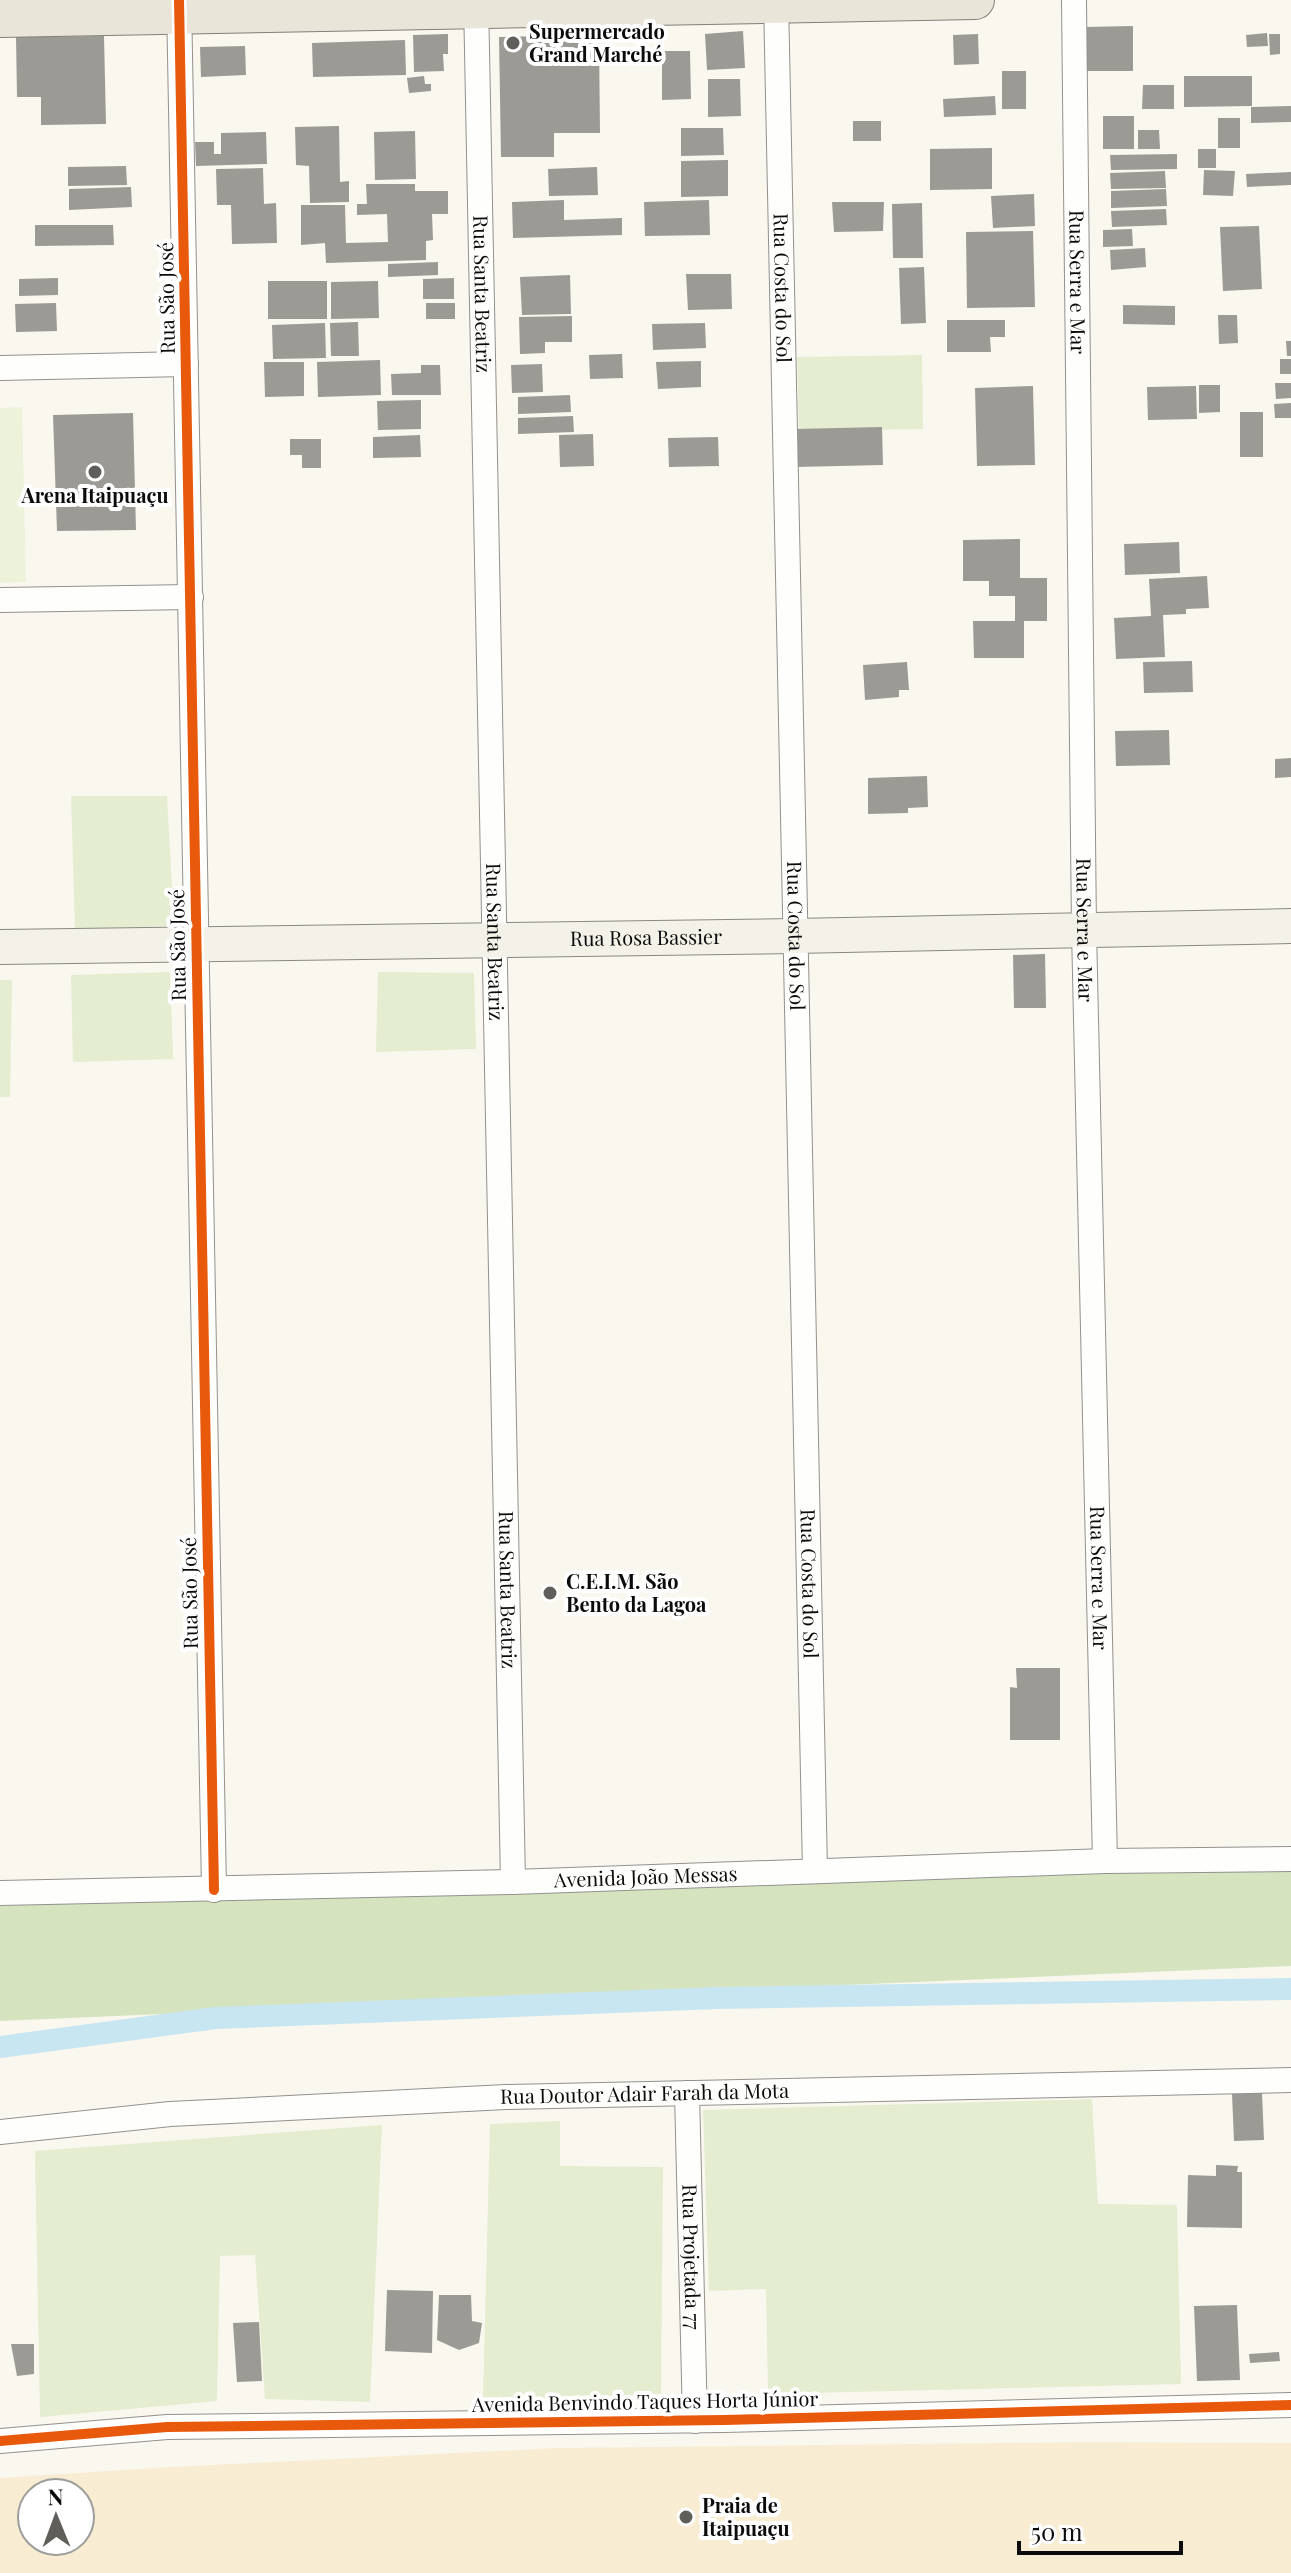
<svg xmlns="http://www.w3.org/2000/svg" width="1291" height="2573" font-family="'Playfair Display',serif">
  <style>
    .green { fill: #e4edd0 }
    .forest { fill: #d5e4bf }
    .sand { fill: #f8edd2; fill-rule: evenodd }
    .pitch { fill: #edf2da }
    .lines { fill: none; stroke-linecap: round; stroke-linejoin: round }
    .canal { stroke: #c8e6f1; stroke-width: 22 }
    .building { fill: #9c9a95 }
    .street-casing { stroke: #93918e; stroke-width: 26 }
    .secondary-casing { stroke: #898884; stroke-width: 36 }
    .primary-casing { stroke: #807f7b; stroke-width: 40 }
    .street { stroke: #fefefd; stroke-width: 24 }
    .secondary { stroke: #f4f1e8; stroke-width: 34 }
    .primary { stroke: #eae5d9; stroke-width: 38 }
    .cycleway-casing { stroke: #fff; stroke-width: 15 }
    .cycleway { stroke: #e8590c; stroke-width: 10 }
    .poi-dot { fill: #5f5e5b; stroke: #fff; stroke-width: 3 }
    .labels { text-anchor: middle; stroke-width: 8; stroke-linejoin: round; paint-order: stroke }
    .poi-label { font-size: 20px; font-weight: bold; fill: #0b0b0b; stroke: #fff; text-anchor: start }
    .street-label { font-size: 20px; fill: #0b0b0b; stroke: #fff }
  </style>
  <rect width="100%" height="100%" fill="#faf7ef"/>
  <path class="green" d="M922,355L923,429L799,431L797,357Z
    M71,796H167L174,926L75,929Z
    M170,972L173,1059L73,1062L71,975Z
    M378,972L474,973L476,1049L376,1052Z
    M0,980H12L10,1097H0Z
    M1092,2099L1098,2204L1177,2205L1181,2384L768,2394L766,2289L709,2291L703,2110Z
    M560,2121V2166L663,2167L661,2394L483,2400L490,2124Z
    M382,2125L370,2402L265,2399L255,2255L220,2256L217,2401L40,2417L35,2151Z"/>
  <path class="forest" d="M1291,1856V1966L0,2021V1906Z"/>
  <path class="sand" d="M1092,2442L1291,2443V2573H0V2478L170,2467L557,2448ZM32,2493H80V2541H32Z"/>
  <path class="pitch" d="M22,407L26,582L0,583V408Z"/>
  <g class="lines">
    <path class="canal" d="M0,2047L216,2018L717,1998L1291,1989"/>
  </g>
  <path class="building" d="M1133,26V71H1084V27Z
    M743,31L745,68L707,70L705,34Z
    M1267,33L1268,46L1247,47L1246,35Z
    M448,34V54H443L444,71L414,72L413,35Z
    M978,34L979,64L954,65L953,35Z
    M1269,34H1280V54L1270,55Z
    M104,36L106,124L41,125V97H17L16,37Z
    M552,36H599L600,133H554V157H501L499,37Z
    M405,40L406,75L313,77L312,43Z
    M245,46L246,75L201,77L200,47Z
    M662,51H690L691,99L662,100Z
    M1002,71H1026V109H1002Z
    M424,76L425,84H431V91L409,93L407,78Z
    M1184,76H1252V106L1184,107Z
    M708,79H740L741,116L708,117Z
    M1143,85H1174V109H1142Z
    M995,96L996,115L944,117L943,99Z
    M1291,106V122L1251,123V107Z
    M1103,116H1134V149H1103Z
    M1218,118H1240V148H1218Z
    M853,121H881V141H853Z
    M339,126L340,182L349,181V202L310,203L309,166L296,165L295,127Z
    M681,128H723L724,155L681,156Z
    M1138,130H1159L1160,149H1138Z
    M415,131L416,179L375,180L374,132Z
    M266,132L267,164L196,166L195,142H214V154H221V133Z
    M992,148V189L930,190V149Z
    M1198,149H1216V168H1198Z
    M1177,154V169L1111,170L1110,155Z
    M728,160V196L681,197V161Z
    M126,166L127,185L68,186V167Z
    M597,167L598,195L549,196L548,169Z
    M263,168L264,204L276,203L277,243L232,244L231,205H217L216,169Z
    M1204,170L1235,171L1233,196L1203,195Z
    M1165,171L1166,188L1111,189L1110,173Z
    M1291,172V185L1247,187L1246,174Z
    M366,184H415V191H448V214H432L433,240L426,241V260L326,263L325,243L301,245V205H345L346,243L388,242L387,214L357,215V204H367Z
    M131,187L132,207L69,210V189Z
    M1166,189L1167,206L1111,208V191Z
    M1034,194L1035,226L993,228L991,196Z
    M564,200V220L622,218V235L513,238L512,202Z
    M709,200L710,235L645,236L644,202Z
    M832,202H884L883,231L834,232Z
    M922,203L923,258H893L892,204Z
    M1166,209L1167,225L1112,227L1111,211Z
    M35,225H113L114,245L35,246Z
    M1259,226L1262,289L1223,291L1220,227Z
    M1132,229L1133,246L1103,247V230Z
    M1033,231L1035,307L967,308L966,232Z
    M1145,248L1146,267L1111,270L1110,250Z
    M438,262V275L388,277V264Z
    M924,267L926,323L901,324L899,268Z
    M686,274H731L732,309L688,310Z
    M570,275L571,314L522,315L520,277Z
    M58,278V295L19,296V279Z
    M454,278V299H423V279Z
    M268,281H327V319H268Z
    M378,281L379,318L331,319V282Z
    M56,303L57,331L16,332L15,304Z
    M426,303H455V319H426Z
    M1123,305L1175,306V325L1123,324Z
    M1218,315H1237L1238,343L1219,344Z
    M572,316V342H545V353L520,354L519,317Z
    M947,320H1005V337H990L991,352H947Z
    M358,322L359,356H331L330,323Z
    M325,323L326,358L273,359L272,325Z
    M705,323L706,348L653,350L652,324Z
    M1286,341H1291V356H1287Z
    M622,354L623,378L590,379L589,355Z
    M1280,359H1291V374H1280Z
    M380,360L381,395L318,397L317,362Z
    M701,361V387L658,389L656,362Z
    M264,362H304V396L265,397Z
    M542,364L543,392L512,393L511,365Z
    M421,365H440L441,395H392L391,374L421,373Z
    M1275,383H1291V398L1276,399Z
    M1199,385H1220V412L1199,413Z
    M1033,386L1035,465L977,466L975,388Z
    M1196,386L1197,419L1148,420L1147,387Z
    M570,395L571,412L518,414V397Z
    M421,400V429L378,430L377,401Z
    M1291,403V418H1275L1274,404Z
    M1240,412H1263V457H1240Z
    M133,413L136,530L57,531L53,415Z
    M573,416L574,432L518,434V418Z
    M882,427L883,465L795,467L794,429Z
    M593,434L594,466L560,467L559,435Z
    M420,435L421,457L373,458V437Z
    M718,437L719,466L669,467L668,438Z
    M290,439H321V468H302V455H290Z
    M1020,539V578H1047V621H1024V658H974L973,621H1015V596H989V581H963V540Z
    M1179,542L1180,573L1125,575L1124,544Z
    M1207,576L1209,608L1186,609V614L1163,615L1165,657L1116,659L1114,618L1151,616L1149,579Z
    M1192,661L1193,692L1144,693L1143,662Z
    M907,662L909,690H899V697L865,700L863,665Z
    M1169,730L1170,765L1116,766L1115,731Z
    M1291,758V777L1275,778V759Z
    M927,776L928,807L908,808V813L868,814V778Z
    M1045,954L1046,1008H1014L1013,955Z
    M1016,1668H1060V1740H1010V1687L1017,1688Z
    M1262,2093L1264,2140L1234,2141L1232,2094Z
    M1216,2165L1238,2166L1237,2172H1242V2228L1187,2227L1188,2175L1216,2176Z
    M387,2290L433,2291L432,2353L385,2351Z
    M439,2295H471L472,2321L482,2323L479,2343L459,2350L437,2340Z
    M1237,2305L1240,2380L1197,2381L1194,2306Z
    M259,2322L262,2381L237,2382L233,2323Z
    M11,2344H34V2374L17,2376Z
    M1279,2352L1280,2361L1250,2363L1249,2354Z"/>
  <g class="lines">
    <g class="street-casing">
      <g id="street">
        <path id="s1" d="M476,0L513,1882"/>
        <path id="s2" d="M776,0L815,1871"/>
        <path id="s3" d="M1074,0L1084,930L1105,1861"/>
        <path d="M179,1L214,1890"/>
        <path d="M0,368L186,364"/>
        <path d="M0,600L191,597"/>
        <path id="s4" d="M0,1893L513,1882L1105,1861L1291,1859"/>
        <path id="s5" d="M687,2093L695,2421"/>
        <path id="s6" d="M0,2132L170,2114L506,2097L1291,2080"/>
        <path d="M0,2441L167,2427L724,2420L1291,2405"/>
      </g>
    </g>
    <g class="secondary-casing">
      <g id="secondary">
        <path id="s7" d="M0,947L794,936L1291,926"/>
      </g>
    </g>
    <g class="primary-casing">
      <path id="primary" d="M0,18C325,9 650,9 975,0"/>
    </g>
    <use href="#street" class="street"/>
    <use href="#secondary" class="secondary"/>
    <use href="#primary" class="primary"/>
    <g class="cycleway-casing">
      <path id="cycleway" d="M179,0L214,1890
        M0,2441L167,2427L724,2420L1291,2405"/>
    </g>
    <use href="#cycleway" class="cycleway"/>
  </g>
  <g class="poi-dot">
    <circle cx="513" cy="43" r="8"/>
    <circle cx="95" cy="472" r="8"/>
    <circle cx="550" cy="1593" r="8"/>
    <circle cx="686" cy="2517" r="8"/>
  </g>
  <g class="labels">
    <g class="poi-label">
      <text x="529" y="39">Supermercado<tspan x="529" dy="23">Grand Marché</tspan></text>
      <text x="95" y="503" text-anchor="middle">Arena Itaipuaçu</text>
      <text x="566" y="1589">C.E.I.M. São<tspan x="566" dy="23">Bento da Lagoa</tspan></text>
      <text x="702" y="2513">Praia de<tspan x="702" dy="23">Itaipuaçu</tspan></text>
    </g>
    <g class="street-label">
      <text dy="7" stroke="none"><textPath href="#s3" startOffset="282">Rua Serra e Mar</textPath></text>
      <text dy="7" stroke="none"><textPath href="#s2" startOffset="288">Rua Costa do Sol</textPath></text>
      <text dy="7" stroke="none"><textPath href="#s1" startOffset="294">Rua Santa Beatriz</textPath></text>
      <text transform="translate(167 298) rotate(-91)" y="7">Rua São José</text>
      <text dy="7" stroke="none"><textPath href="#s3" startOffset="930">Rua Serra e Mar</textPath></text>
      <text dy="7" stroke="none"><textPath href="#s2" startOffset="936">Rua Costa do Sol</textPath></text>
      <text dy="7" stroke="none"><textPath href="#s7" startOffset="646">Rua Rosa Bassier</textPath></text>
      <text dy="7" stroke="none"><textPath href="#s1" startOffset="942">Rua Santa Beatriz</textPath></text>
      <text transform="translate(178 945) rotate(-91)" y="7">Rua São José</text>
      <text dy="7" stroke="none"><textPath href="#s3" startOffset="1578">Rua Serra e Mar</textPath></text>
      <text dy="7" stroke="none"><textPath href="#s2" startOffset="1584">Rua Costa do Sol</textPath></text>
      <text dy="7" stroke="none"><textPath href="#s1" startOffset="1590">Rua Santa Beatriz</textPath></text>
      <text transform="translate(190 1593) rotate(-91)" y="7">Rua São José</text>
      <text dy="7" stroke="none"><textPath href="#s4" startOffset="646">Avenida João Messas</textPath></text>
      <text dy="7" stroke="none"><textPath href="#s6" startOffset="646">Rua Doutor Adair Farah da Mota</textPath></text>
      <text dy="7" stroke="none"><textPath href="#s5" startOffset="164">Rua Projetada 77</textPath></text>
      <text transform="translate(645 2402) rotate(-1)" y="7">Avenida Benvindo Taques Horta Júnior</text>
    </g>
  </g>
  <g transform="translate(56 2517) rotate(359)"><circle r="38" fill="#ffffff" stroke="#9d9d9d" stroke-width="2"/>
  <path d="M0-6L14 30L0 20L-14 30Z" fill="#5f5e5b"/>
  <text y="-12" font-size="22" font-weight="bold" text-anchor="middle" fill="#0b0b0b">N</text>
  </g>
  <path d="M1019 2541v12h162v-12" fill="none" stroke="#0b0b0b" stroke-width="4"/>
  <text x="1031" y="2541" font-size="24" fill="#0b0b0b" stroke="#ffffff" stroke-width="6" paint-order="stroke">50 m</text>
</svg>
